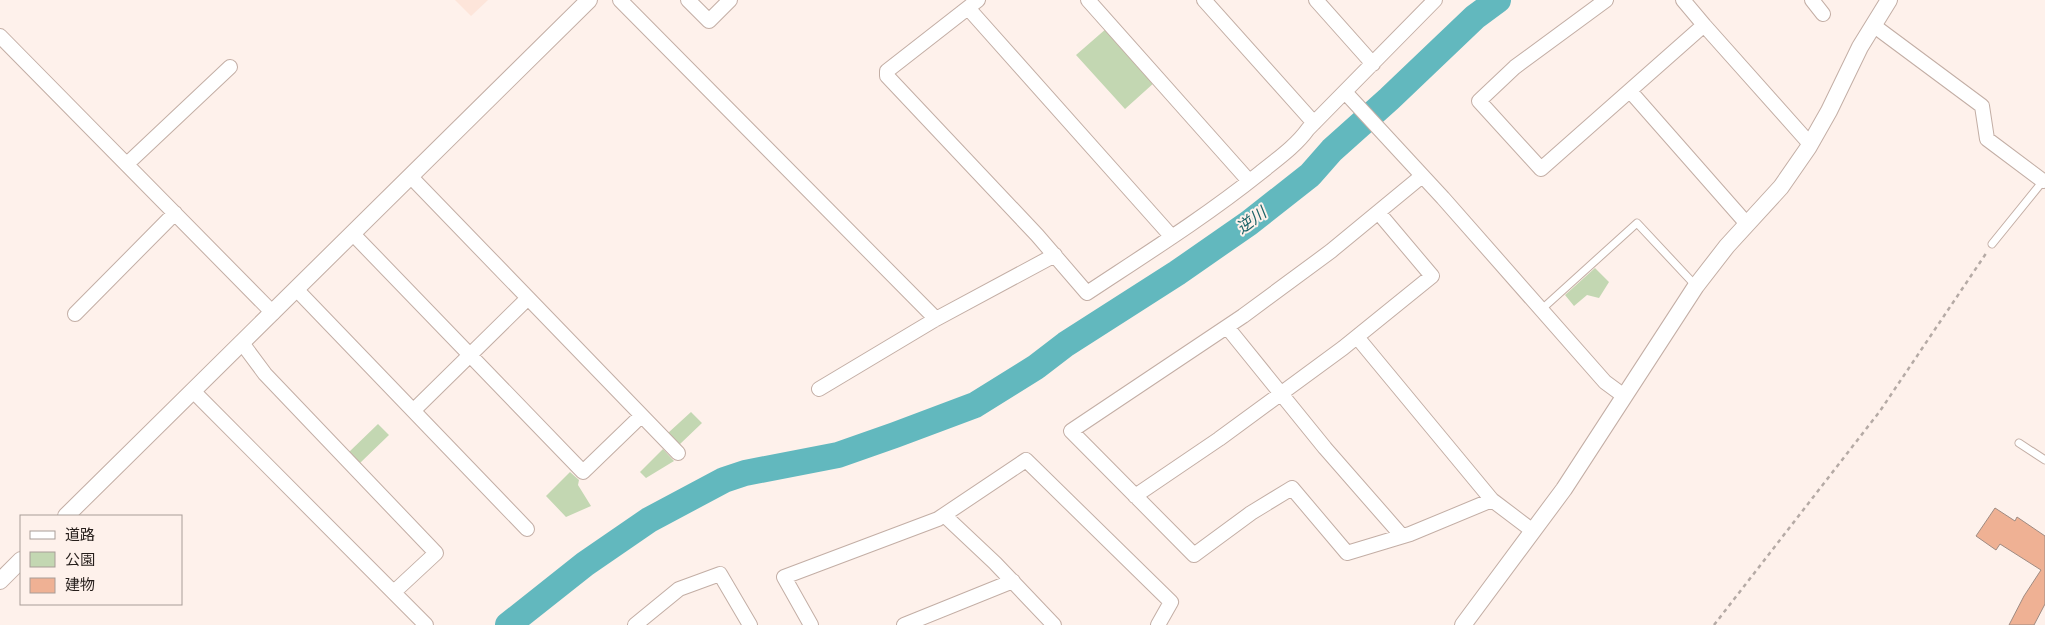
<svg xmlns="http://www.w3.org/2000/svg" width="2045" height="625" font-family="Roboto,'Noto Sans JP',sans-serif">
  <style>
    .built { fill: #fde5da }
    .green { fill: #c3d7b2 }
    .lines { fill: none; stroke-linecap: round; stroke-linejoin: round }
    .river { stroke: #62b8be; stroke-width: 26 }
    .building { fill: #efb194; stroke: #9f8b82 }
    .service-casing { stroke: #c3aea5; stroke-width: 9 }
    .minor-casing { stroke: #c3aea5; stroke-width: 16 }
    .tertiary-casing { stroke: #c3aea5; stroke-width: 18 }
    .path { stroke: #b5aaa5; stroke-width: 2.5; stroke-dasharray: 4 4; stroke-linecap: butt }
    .service { stroke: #fff; stroke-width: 7 }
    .minor { stroke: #fff; stroke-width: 14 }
    .tertiary { stroke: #fff; stroke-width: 16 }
    .labels { text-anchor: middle; stroke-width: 4; stroke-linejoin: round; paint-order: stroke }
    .water-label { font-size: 16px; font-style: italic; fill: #1c6367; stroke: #fef1eb }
  </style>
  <rect width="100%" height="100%" fill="#fef1eb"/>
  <path class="built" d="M455,0H488L471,16Z"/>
  <path class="green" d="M1107,28L1155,82L1125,109L1076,55Z
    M1595,268L1609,282L1599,298L1587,295L1574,306L1565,295Z
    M691,412L702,423L679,445L668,433Z
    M378,424L389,435L360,463L349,452Z
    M663,449L674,461L646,478L640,472Z
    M570,472L579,480L578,485L591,506L566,517L546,496Z"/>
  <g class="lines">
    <path class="river" d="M508,625L585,564L649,520L724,480L745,473L838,455L895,435L975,405L1036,367L1066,344L1177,273L1249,223L1310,175L1332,150L1389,99L1475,17L1498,0"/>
  </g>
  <path class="building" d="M1995,508L2015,521L2017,517L2045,536V604L2034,625H2009L2024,596L2041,570L2000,544L1996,550L1976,536Z"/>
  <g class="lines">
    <g class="service-casing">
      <path id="service" d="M1992,244L2043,181
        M1542,309L1637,223L1696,286
        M2019,443L2045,460"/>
    </g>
    <g class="minor-casing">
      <path id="minor" d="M620,0L936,319
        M688,0L709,21L730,0
        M978,0L887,71V76L1037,235L1087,293C1146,254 1205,217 1260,173C1276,160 1296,146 1308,129L1435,0
        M1088,0L1249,181
        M1204,0L1314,123
        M1316,0L1373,64
        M1606,0L1515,67L1479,101L1541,169L1704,25L1683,0
        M1812,0L1823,14
        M968,8L1172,237
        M1704,25L1810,144
        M1873,25L1982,106L1987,139L2043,181
        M0,36L273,313
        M1630,91L1747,224
        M1345,92L1443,198L1605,382L1624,396
        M127,164L230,67
        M1422,176L1331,251L1243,316L1071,431L1194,555L1251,513L1292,488L1347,553L1410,534L1492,500L1533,531
        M411,177L678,453
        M353,234L583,472L641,416
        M297,290L527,529
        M75,314L175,213
        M1227,327L1325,448L1402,536
        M1357,337L1492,500
        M242,343L265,374L436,553L394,592
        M819,389L936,319L1055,255
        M193,391L426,625
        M414,410L528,298
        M1135,496L1219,439L1343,348L1432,276L1378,212
        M944,515L995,563L1054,625
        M635,625L679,589L720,574L750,625
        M811,625L784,577L938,519L1026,460L1171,602L1158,625
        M904,625L1013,581"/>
    </g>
    <g class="tertiary-casing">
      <path id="tertiary" d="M66,516L589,0
        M0,581L21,560
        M1463,625L1564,489L1696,286L1727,246L1781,187L1808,148L1829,111L1860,47L1889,0"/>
    </g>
    <path class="path" d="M1714,625L1880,411L1987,252"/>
    <use href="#service" class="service"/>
    <use href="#minor" class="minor"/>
    <use href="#tertiary" class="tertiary"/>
  </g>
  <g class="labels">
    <g class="water-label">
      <text transform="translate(1251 220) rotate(-36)" y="6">逆川</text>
    </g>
  </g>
  <rect x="20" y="515" width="162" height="90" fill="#fef1eb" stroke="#a89d98"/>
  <rect x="30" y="531" width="25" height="8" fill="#ffffff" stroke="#a89d98"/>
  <text x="65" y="540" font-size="15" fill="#261e1b">道路</text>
  <rect x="30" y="552" width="25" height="15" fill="#c3d7b2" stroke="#a89d98"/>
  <text x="65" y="565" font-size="15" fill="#261e1b">公園</text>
  <rect x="30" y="578" width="25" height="15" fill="#efb194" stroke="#a89d98"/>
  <text x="65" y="590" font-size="15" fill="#261e1b">建物</text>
</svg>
